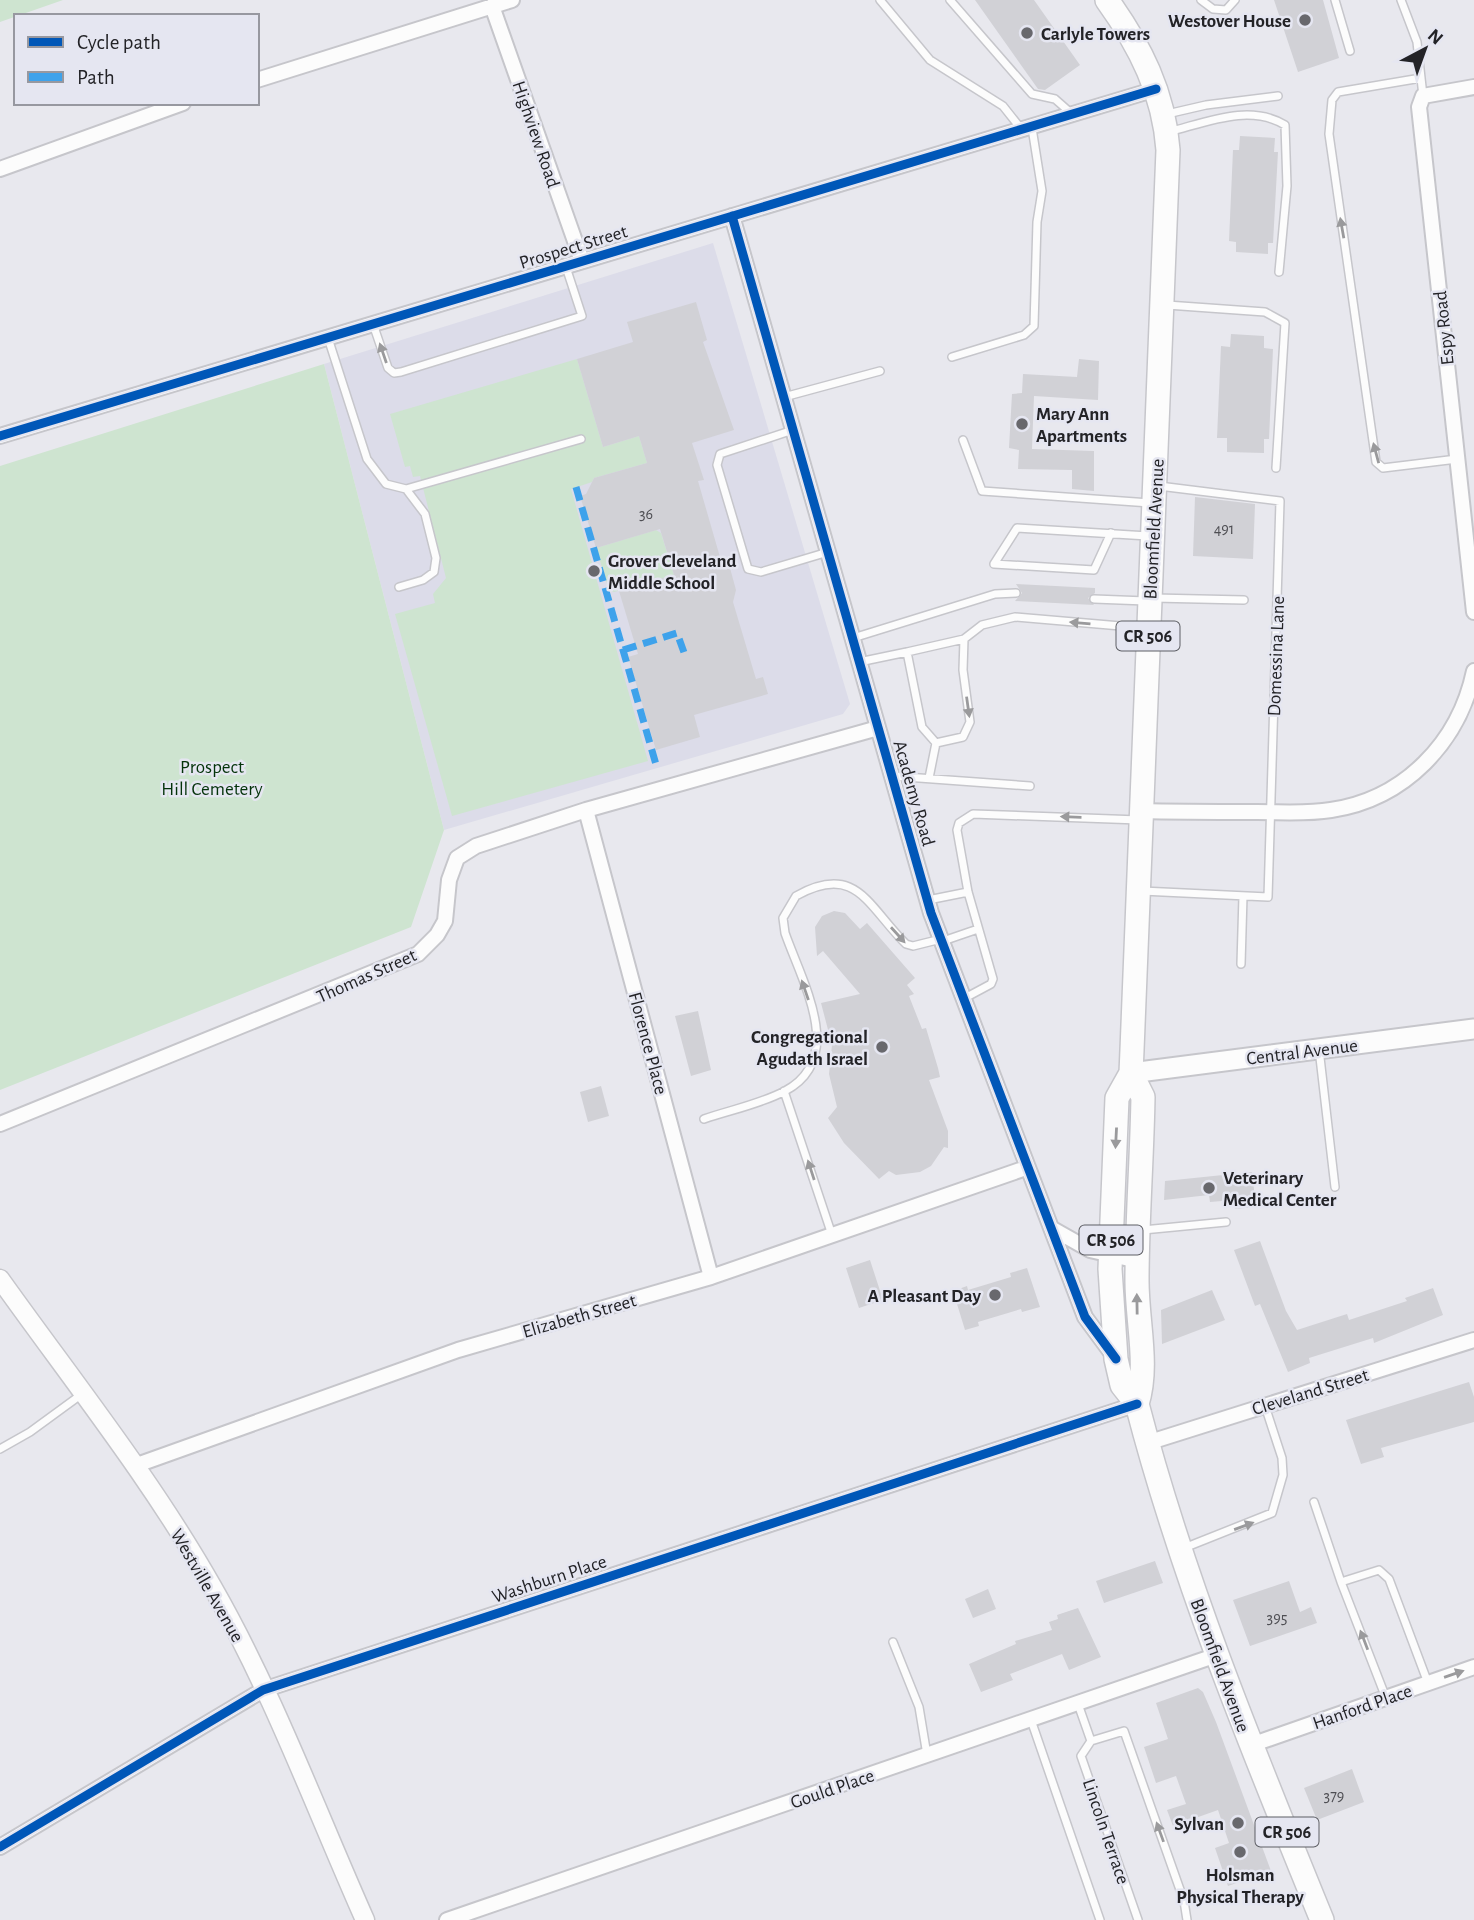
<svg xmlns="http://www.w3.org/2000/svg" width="1474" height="1920" font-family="'Alegreya Sans',sans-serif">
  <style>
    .built { fill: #dcdce9 }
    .green { fill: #cee4d0 }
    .building { fill: #d1d1d6 }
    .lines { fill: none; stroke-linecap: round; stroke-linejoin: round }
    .service-casing { stroke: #c6c6cb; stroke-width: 10 }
    .minor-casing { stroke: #c6c6cb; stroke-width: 18 }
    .tertiary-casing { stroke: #c6c6cb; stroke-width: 21 }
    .secondary-casing { stroke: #c6c6cb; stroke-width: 23 }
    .primary-casing { stroke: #c6c6cb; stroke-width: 26 }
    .service { stroke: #fcfcfc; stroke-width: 7 }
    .minor { stroke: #fcfcfc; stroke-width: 14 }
    .tertiary { stroke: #fcfcfc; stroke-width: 18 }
    .secondary { stroke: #fcfcfc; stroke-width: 19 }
    .primary { stroke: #fcfcfc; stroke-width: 23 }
    .quiet { stroke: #3ea2eb; stroke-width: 7; stroke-dasharray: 14 7; stroke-linecap: butt }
    .cycleway-casing { stroke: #e5e6f1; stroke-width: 13 }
    .cycleway { stroke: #0057b8; stroke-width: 9 }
    .oneway { fill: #9a9a9c }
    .poi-dot { fill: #68686d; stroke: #e5e6f1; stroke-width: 2.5 }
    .labels { text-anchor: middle; stroke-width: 5; stroke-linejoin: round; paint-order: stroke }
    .number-label { font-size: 16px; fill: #4e4e53 }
    .shield { fill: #e5e6f1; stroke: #5d5e64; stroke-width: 2 }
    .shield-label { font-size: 18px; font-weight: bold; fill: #232327 }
    .poi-label { font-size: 19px; font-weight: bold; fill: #232327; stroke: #e5e6f1; text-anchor: end }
    .street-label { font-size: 19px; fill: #232327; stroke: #e5e6f1 }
    .park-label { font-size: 19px; fill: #04330a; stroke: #e5e6f1 }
  </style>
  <rect width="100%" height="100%" fill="#e8e8ee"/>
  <path class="built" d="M713,243L850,704L843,714L444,830L324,364Z"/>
  <path class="green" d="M0,0H63L0,22Z
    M577,359L603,447L639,436L647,463L594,478L592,482L571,489L648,761L452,816L395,614L435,603L433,594L446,578L420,476L413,477L410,466L405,467L390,414Z
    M324,364L444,830L411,927L0,1090V466Z
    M656,530L661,533L674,575L614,592L609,590L596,548Z"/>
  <path class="building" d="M975,0H1034L1080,65L1045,90L1038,89Z
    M1274,0H1323L1339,58L1298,72Z
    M1240,136L1275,138L1274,152H1278L1273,243H1268V254L1236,252V242L1229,241L1233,150H1239Z
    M696,302L707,340L703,342L734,430L692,443L704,480L698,481L722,564L725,569L730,568L736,590L733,602L756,679L763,677L768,694L694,715L700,737L656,750L628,657L638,654L619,591L674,575L660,529L596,548L580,496L586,494L594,478L647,463L639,436L603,447L577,359L633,342L627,322Z
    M1231,334L1264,336V348L1273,349L1269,439H1264V453L1227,452V438H1217L1221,346L1230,347Z
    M1079,359L1099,361L1098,400L1034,396L1032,449L1094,451V491L1072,489V470L1018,469L1019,450L1009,448L1012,394L1022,393L1023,374L1077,377Z
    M1195,497L1255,504L1253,559L1193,556Z
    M1016,584L1095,588V593L1088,598L1094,605L1015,601L1022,593Z
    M834,911L845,913L860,929L867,923L915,978L907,985L914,994L909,996L922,1029L926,1028L938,1068L940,1077L929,1080L948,1131V1148L944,1147L931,1166L920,1172L896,1175L889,1171L879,1179L844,1143L828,1118L837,1107L829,1074L832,1045L821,1003L860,994L823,951L817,956L815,927L822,916Z
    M698,1011L711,1070L691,1076L675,1016Z
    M601,1086L609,1116L588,1122L580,1092Z
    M1252,1172L1256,1207L1235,1209L1234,1200L1210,1202L1209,1195L1164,1200L1165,1181Z
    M1260,1241L1286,1311L1297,1330L1347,1314L1349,1320L1407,1301L1405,1298L1433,1288L1443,1315L1374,1343L1373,1338L1309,1358L1310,1363L1288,1372L1260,1304L1255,1306L1234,1250Z
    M870,1260L883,1300L859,1308L846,1268Z
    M1027,1268L1040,1307L1022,1312L1021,1309L978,1322L979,1326L965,1330L953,1291L967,1286L968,1290L1011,1277L1010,1273Z
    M1212,1290L1225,1320L1162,1344L1161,1310Z
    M1469,1382L1474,1397V1422L1381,1448L1384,1457L1361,1464L1346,1420Z
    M1155,1561L1163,1583L1104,1603L1096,1581Z
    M1289,1581L1300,1612L1311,1607L1317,1623L1250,1646L1233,1600Z
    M988,1589L996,1609L973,1618L965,1599Z
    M1078,1608L1101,1657L1069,1670L1062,1654L1010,1674L1013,1680L981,1692L969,1664L1016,1644L1015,1641L1052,1630L1049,1622L1058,1619L1057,1615Z
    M1198,1688L1203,1692L1216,1722L1271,1871L1228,1886L1215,1848L1229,1843L1218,1810L1173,1826L1167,1810L1186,1804L1176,1776L1156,1783L1144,1747L1168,1739L1156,1703Z
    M1352,1769L1364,1802L1317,1820L1304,1788Z"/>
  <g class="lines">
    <g class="service-casing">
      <path id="service" d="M880,0L930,60L1003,106L1022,130
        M950,0L1032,94L1055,99L1072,114
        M1201,0L1213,9L1226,10L1235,0
        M1335,0L1350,51
        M1401,0L1417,42L1423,96
        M1421,78L1338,92L1332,100L1329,134L1376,462L1383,468L1457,459
        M1167,114L1206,105L1278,96
        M1168,132C1205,123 1249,103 1285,125L1287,186L1279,272
        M1167,305L1265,312L1285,323L1276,468
        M373,324L388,368L394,373L401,372L582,316L566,267
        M328,338L367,459L386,484L406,489L425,514L436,558L434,572L423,580L399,587
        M952,357L1024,335L1034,326L1037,222L1042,191L1032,128
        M784,397L880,371
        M793,430L720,454L717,465L748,569L761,572L828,552
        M963,440L982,491L1150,503
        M406,489L581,439
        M1111,533L1094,570L994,564L1017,528L1148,536
        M1154,598L1244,600
        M1094,599L1146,601
        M853,638L995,594L1016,593
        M907,652L964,639L982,625L1015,617L1144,628
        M859,662L907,652L922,727L936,743L963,737L970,722L963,670L964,639
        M892,776L1030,786
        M929,778L936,743
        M1142,891L1268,897L1280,501L1159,486
        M928,900L968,892
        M943,941L978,929
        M1241,964L1243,896
        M963,999L991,984L993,979L968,892L957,830L959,823L973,814L1139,820
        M1319,1049L1335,1187
        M784,1091L832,1235
        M704,1119C730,1110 761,1104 785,1091C847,1058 802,982 785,933L783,918L796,896C857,862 868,907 906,944L913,946L941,939
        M1143,1230L1226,1222
        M0,1449L30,1432L82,1394
        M1314,1502L1341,1582L1379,1570L1389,1579L1428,1683
        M1184,1548L1272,1513L1283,1475L1282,1458L1265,1406
        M1341,1582L1386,1698
        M893,1642L919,1707L927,1755
        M1078,1704L1091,1741
        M1031,1720L1100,1920
        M1091,1741L1124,1731L1184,1901L1187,1920
        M1091,1741L1081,1756L1138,1920"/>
    </g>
    <g class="minor-casing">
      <path id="minor" d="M492,6L582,261
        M257,80L512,0
        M1474,87L1423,96L1419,107L1474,612
        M0,169L183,103
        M732,216L931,913L1085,1317L1113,1355
        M0,436L1156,89
        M586,810L711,1277
        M1140,811C1179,812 1218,812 1257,812C1282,812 1307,814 1331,810C1405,799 1459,742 1474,671
        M0,1124L418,954L437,935L445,921L449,880L457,858L476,846L586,810L878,728
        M1051,1228L1090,1250L1138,1261
        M1147,1443L1474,1340
        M134,1466L458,1350L711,1277L1026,1168
        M1251,1745L1474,1667
        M0,1847L263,1690L1137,1404
        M447,1920L1217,1655"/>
    </g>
    <g class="tertiary-casing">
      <path id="tertiary" d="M0,1279C72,1380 152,1480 213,1588C273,1693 316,1810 365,1920"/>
    </g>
    <g class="secondary-casing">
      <path id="secondary" d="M1131,1073L1474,1029"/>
    </g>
    <g class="primary-casing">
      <path id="primary" d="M1107,0C1140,46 1164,93 1168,150L1132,1050L1131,1073L1117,1098L1110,1269L1116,1359L1122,1385L1137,1404C1183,1581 1253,1751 1322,1920
        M1131,1073L1143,1097C1142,1158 1137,1220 1137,1281C1137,1322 1149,1366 1137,1404"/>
    </g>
    <use href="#service" class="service"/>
    <use href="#minor" class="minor"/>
    <use href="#tertiary" class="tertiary"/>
    <use href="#secondary" class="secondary"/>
    <use href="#primary" class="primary"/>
    <path class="quiet" d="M576,487L657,768
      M623,650L677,633L686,658"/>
    <g class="cycleway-casing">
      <path id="cycleway" d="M732,216L931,913L1085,1317L1116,1359
        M0,436L1156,89
        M0,1847L263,1690L1137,1404"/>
    </g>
    <use href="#cycleway" class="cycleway"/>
  </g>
  <defs><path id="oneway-solid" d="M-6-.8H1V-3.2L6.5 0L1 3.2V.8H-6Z" transform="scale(1.75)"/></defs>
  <g class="oneway">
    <use href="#oneway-solid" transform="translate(1342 228) rotate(-100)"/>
    <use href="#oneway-solid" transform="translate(383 353) rotate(-109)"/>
    <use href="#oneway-solid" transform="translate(1376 453) rotate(-105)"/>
    <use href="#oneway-solid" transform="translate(1080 623) rotate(-175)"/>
    <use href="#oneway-solid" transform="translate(968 707) rotate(82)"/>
    <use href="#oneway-solid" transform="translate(1071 817) rotate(-178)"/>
    <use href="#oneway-solid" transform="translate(898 935) rotate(48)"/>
    <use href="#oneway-solid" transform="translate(805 990) rotate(-109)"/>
    <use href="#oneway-solid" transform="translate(1116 1138) rotate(93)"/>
    <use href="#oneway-solid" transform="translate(811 1170) rotate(-108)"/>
    <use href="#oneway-solid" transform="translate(1137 1304) rotate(-91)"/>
    <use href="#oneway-solid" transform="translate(1244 1526) rotate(-20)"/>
    <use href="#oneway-solid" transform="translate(1364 1640) rotate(-111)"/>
    <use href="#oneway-solid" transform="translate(1454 1674) rotate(-19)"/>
    <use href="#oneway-solid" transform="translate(1160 1832) rotate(-110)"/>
  </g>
  <g class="poi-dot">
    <circle cx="1305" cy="20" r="7"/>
    <circle cx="1027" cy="33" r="7"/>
    <circle cx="1022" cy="424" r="7"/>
    <circle cx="594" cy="571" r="7"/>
    <circle cx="882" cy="1047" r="7"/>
    <circle cx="1209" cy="1188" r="7"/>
    <circle cx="995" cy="1295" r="7"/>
    <circle cx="1238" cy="1823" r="7"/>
    <circle cx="1240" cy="1852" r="7"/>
  </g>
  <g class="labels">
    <g class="number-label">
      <text x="646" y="519">36</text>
      <text x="1224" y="534">491</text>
      <text x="1277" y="1623">395</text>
      <text x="1334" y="1801">379</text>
    </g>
    <g class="shield">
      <rect x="1116.5" y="621.5" width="63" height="29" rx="5"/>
      <rect x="1079.5" y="1225.5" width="63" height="29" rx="5"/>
      <rect x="1255.5" y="1817.5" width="63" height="29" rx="5"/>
    </g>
    <g class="shield-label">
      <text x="1148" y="642">CR 506</text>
      <text x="1111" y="1246">CR 506</text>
      <text x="1287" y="1838">CR 506</text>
    </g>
    <g class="poi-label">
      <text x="1291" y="27">Westover House</text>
      <text x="1041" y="40" text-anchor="start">Carlyle Towers</text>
      <text x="1036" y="420" text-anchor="start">Mary Ann<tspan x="1036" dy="22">Apartments</tspan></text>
      <text x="608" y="567" text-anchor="start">Grover Cleveland<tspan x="608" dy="22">Middle School</tspan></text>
      <text x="868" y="1043">Congregational<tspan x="868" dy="22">Agudath Israel</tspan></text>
      <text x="1223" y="1184" text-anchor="start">Veterinary<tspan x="1223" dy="22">Medical Center</tspan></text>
      <text x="981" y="1302">A Pleasant Day</text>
      <text x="1224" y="1830">Sylvan</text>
      <text x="1240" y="1881" text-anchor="middle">Holsman<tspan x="1240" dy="22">Physical Therapy</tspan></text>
    </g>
    <g class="street-label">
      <text transform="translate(537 134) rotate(71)" y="7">Highview Road</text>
      <text transform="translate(573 246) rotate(-17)" y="7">Prospect Street</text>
      <text transform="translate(1443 328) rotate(-96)" y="7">Espy Road</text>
      <text transform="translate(1153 529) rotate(-87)" y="7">Bloomfield Avenue</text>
      <text transform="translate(1275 656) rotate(-88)" y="7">Domessina Lane</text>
      <text transform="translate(915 793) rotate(74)" y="7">Academy Road</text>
      <text transform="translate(366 975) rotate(-24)" y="7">Thomas Street</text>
      <text transform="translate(649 1043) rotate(75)" y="7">Florence Place</text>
      <text transform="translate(1302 1051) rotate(-7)" y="7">Central Avenue</text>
      <text transform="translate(579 1315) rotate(-16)" y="7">Elizabeth Street</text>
      <text transform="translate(1310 1391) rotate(-17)" y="7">Cleveland Street</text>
      <text transform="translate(549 1578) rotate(-18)" y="7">Washburn Place</text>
      <text transform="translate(208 1585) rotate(60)" y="7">Westville Avenue</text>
      <text transform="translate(1221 1665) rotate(70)" y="7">Bloomfield Avenue</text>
      <text transform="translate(1362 1706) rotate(-19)" y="7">Hanford Place</text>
      <text transform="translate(832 1788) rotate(-19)" y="7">Gould Place</text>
      <text transform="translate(1107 1831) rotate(71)" y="7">Lincoln Terrace</text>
    </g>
    <g class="park-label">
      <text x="212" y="773">Prospect<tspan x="212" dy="22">Hill Cemetery</tspan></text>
    </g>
  </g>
  <rect x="14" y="14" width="245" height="91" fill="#e5e6f1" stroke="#9798a0" stroke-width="2"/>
  <rect x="28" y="37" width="35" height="10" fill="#0057b8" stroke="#9798a0" stroke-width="2"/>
  <text x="77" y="49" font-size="21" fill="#232327">Cycle path</text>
  <rect x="28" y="72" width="35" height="10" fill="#3ea2eb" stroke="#9798a0" stroke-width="2"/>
  <text x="77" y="84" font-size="21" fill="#232327">Path</text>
  <g transform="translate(1425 49) rotate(41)" stroke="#e5e6f1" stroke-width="5" paint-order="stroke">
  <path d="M0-5L12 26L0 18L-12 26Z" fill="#232327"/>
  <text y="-10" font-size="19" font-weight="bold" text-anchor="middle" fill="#232327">N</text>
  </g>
</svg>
